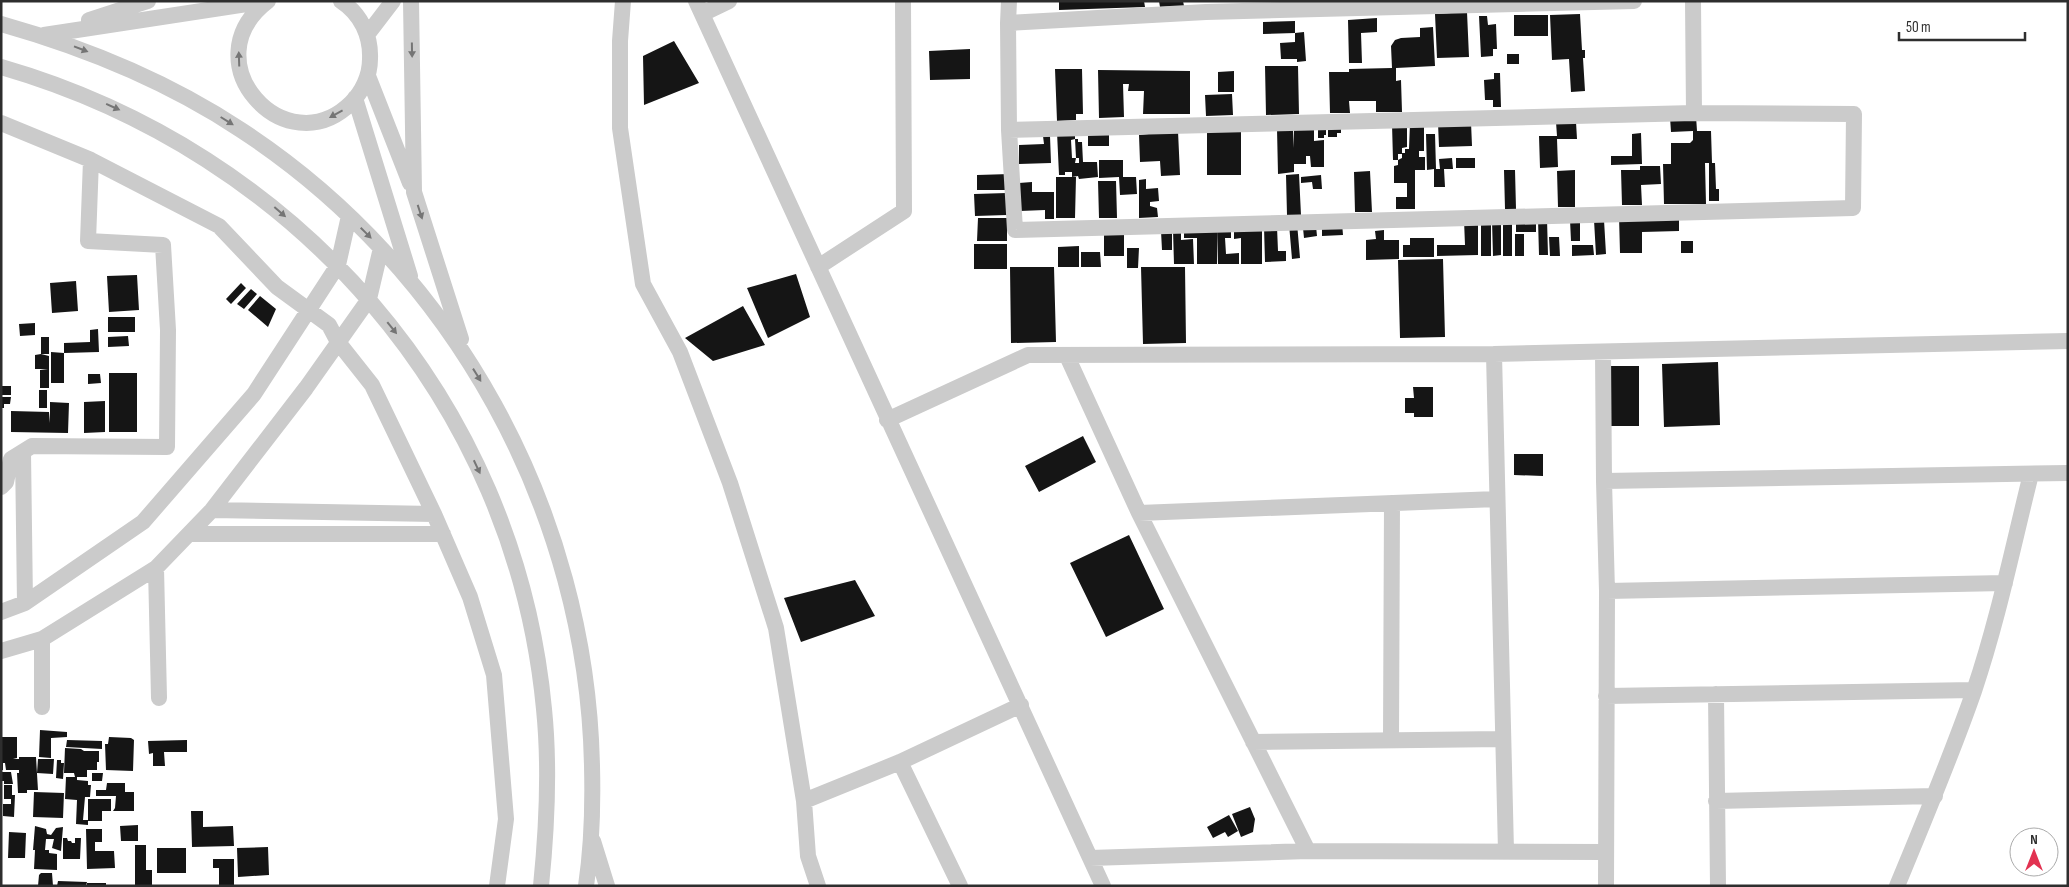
<svg xmlns="http://www.w3.org/2000/svg" width="2069" height="887" font-family="'Sofia Sans Condensed',sans-serif">
  <style>
    .building { fill: #151515 }
    .lines { fill: none; stroke-linecap: round; stroke-linejoin: round }
    .street { stroke: #cbcbcb; stroke-width: 16 }
    .oneway { fill: #757575 }
  </style>
  <rect width="100%" height="100%" fill="#fff"/>
  <path class="building" d="M1059,1H1144L1145,7L1059,10Z
    M1159,1H1183L1184,6L1160,7Z
    M1467,12L1469,57L1437,58L1435,14Z
    M1580,14L1582,50H1585V58H1583L1585,91L1571,92L1569,59L1552,60L1550,15Z
    M1514,15H1548V36H1514Z
    M1479,16H1487L1488,25L1496,24L1497,49H1493V56L1481,57Z
    M1377,18V32L1361,33L1362,63H1349L1348,20Z
    M1295,21V33L1263,34V22Z
    M1433,27L1435,66L1396,68V81L1401,80L1402,112H1376V101H1349L1350,113H1330L1329,72H1349V69L1392,68L1391,46L1395,40L1401,38L1420,37V28Z
    M1304,32L1306,61L1297,62V59H1281L1280,43L1295,42V33Z
    M674,41L699,83L644,105L643,56Z
    M970,49V79L930,80L929,51Z
    M1507,54H1519V64H1507Z
    M1265,66H1298L1299,114L1266,115Z
    M1055,69H1082L1083,114H1076V120L1057,121Z
    M1098,70L1190,71V114H1143L1144,91H1128L1129,84H1123L1124,117L1099,118Z
    M1234,71V92H1218V72Z
    M1494,73H1500L1501,107H1493V100H1485L1484,80L1494,79Z
    M1232,94L1233,115L1206,116L1205,95Z
    M1696,116L1697,131H1711L1712,163H1715L1716,189H1719V201H1709V163H1705L1706,204H1664L1663,164H1671V143H1690L1693,140V131L1671,132L1670,117Z
    M1471,122L1472,146L1439,147L1438,123Z
    M1556,122H1576L1577,139H1557L1558,167L1540,168L1539,136H1557Z
    M1410,123L1424,124V151H1419V157H1425V170H1415V209H1396V197H1407V183H1394V166L1398,165V160L1402,158V153H1405V149H1409Z
    M1392,124H1407V147L1402,148V154H1398V160H1393Z
    M1318,126H1326V135H1324V138H1318Z
    M1328,127H1341V133H1337V137H1328Z
    M1277,129H1293V148L1294,130L1314,129V141L1324,140V167H1311L1310,156H1306V164H1294V172L1278,174Z
    M1178,131L1180,175L1161,176L1160,161L1140,162L1139,135Z
    M1207,131H1241V175H1207Z
    M1057,132H1075V139L1071,140L1072,158H1076L1075,163H1079V158H1076L1075,139H1078V142H1082L1083,162H1097L1098,177L1079,179L1078,176L1072,177V172H1065V175H1059Z
    M1088,133H1109V146H1088Z
    M1641,133L1642,164L1611,165V156H1632V134Z
    M1426,134H1435L1436,169H1440L1439,159L1452,158L1453,169H1444L1445,187H1434V169L1427,170Z
    M1043,136H1050L1051,163L1019,164V145L1044,144Z
    M1456,158H1475V168H1456Z
    M1099,160H1123V177H1136L1137,194L1120,195L1119,177L1099,178Z
    M1640,166H1660L1661,184L1641,185L1642,205H1622L1621,170H1640Z
    M1504,170H1515L1516,209H1505Z
    M1575,170V207H1558L1557,171Z
    M1370,171L1372,212H1355L1354,172Z
    M1010,174V190H977V175Z
    M1299,174L1301,215H1287L1286,175Z
    M1321,175L1322,189H1313L1312,182L1301,183V177Z
    M1056,177H1076L1075,218H1056Z
    M1146,179V189L1158,188L1159,201L1150,202V206L1157,208L1158,217L1139,218V180Z
    M1098,181H1116L1117,218H1099Z
    M1032,182V192H1054V219H1045V210L1020,211L1019,183Z
    M1007,193V215L975,216L974,194Z
    M1619,216L1679,219V231L1642,232V253H1620Z
    M978,218H1007V241H977Z
    M1516,219H1536V232H1516Z
    M1538,219H1547L1548,255H1539Z
    M1464,220H1478V255L1437,256V245H1465Z
    M1481,220H1491V256H1481Z
    M1512,220V256H1503V221Z
    M1570,220H1580V241H1571Z
    M1594,220H1604L1606,254L1596,255Z
    M1492,221H1501V255L1493,256Z
    M1297,223L1300,258L1292,259L1289,224Z
    M1342,223L1343,235L1322,236V224Z
    M1184,226H1217V264H1197V238H1184Z
    M1316,226L1317,236L1304,238L1303,228Z
    M1234,227H1262V264H1241V238L1234,239Z
    M1264,227H1277L1278,251H1286V261L1265,262Z
    M1231,228V238H1225L1226,254L1239,253V264H1218L1217,229Z
    M1173,230H1181V240L1193,239L1194,264H1174Z
    M1384,230V240H1399V259L1366,260V240L1376,239L1375,231Z
    M1161,231H1172V250H1162Z
    M1124,233V256H1104V234Z
    M1515,234H1524V256H1515Z
    M1549,237H1559L1560,256H1550Z
    M1410,238H1434V257H1403V245H1410Z
    M1681,241H1693V253H1681Z
    M974,244H1007V269H974Z
    M1572,245H1593L1594,255L1572,256Z
    M1079,246V267H1058V247Z
    M1127,248H1139L1138,268H1127Z
    M1081,252H1100L1101,267H1081Z
    M1443,259L1445,337L1400,338L1398,260Z
    M1010,267H1054L1056,342L1011,343Z
    M1141,267H1185L1186,343L1143,344Z
    M796,274L810,317L768,338L747,288Z
    M137,275L139,310L109,312L107,276Z
    M76,281L78,311L52,313L50,283Z
    M241,283L246,288L231,304L226,299Z
    M251,289L257,294L244,309L237,304Z
    M260,296L276,309L268,327L248,310Z
    M743,306L765,345L713,361L685,338Z
    M108,317H135V332H108Z
    M35,323V335L20,336L19,324Z
    M98,329L99,352L64,353V383H51V352L64,353V343L90,342V330Z
    M128,336L129,346L108,347V337Z
    M41,337H49V354H41Z
    M41,354L49,356V388H40V370L48,369H35V355Z
    M1718,362L1720,425L1664,427L1662,364Z
    M1610,366H1639V426H1611Z
    M109,373H137V432H109Z
    M88,374H100L101,383L88,384Z
    M1,386H11V395H1Z
    M1413,387H1433V417H1414V413H1405V398H1414Z
    M39,390H47V408H39Z
    M1,397H11L10,404H4V408H1Z
    M105,401V432L84,433V402Z
    M50,402L69,403L68,433L11,432V411L49,412L50,423Z
    M1083,436L1096,462L1039,492L1025,466Z
    M1514,454H1543V476L1514,475Z
    M1129,535L1164,609L1106,637L1070,563Z
    M855,580L875,616L801,642L784,598Z
    M40,730L67,732V737L51,738V758L39,757Z
    M1,737H17V758L13,759H19V757H36L38,790H27V793H18L17,773H19V770H6L5,763H3V770H1Z
    M109,737L131,738L134,740L133,771L106,770L105,744H108Z
    M67,740L102,741V749L66,747Z
    M187,740V752H164L165,766H153V753L149,754L148,741Z
    M65,748L81,749L84,751H99V762H97V770H87V777H77V780L88,781V785H91L90,797H85L83,820H88V825L76,824L77,800L65,799L66,777H75L74,773H64Z
    M38,759H54L53,774L37,773Z
    M57,760H61V763H64L63,779L56,778Z
    M1,772H11L13,784H4V781H1Z
    M92,773H103L102,781H92Z
    M107,783H125V792H134V811H113L115,808L116,796H96V790H106Z
    M4,785H12V795H15L14,817L3,816V804H11V799H4Z
    M34,792L64,793L63,818L33,817Z
    M88,799H111V811H102V821H88Z
    M1250,807L1255,819L1253,832L1241,837L1232,814Z
    M191,811H203V827L233,826L234,846L192,847Z
    M1229,815L1238,831L1228,837L1225,832L1213,838L1207,827Z
    M138,825V841H121L120,826Z
    M35,826L46,829L47,834L51,835L56,828L63,827L61,851L52,848L54,839H46L45,850H49V853L57,854V870L34,869L35,850H33Z
    M86,829H102V842H95V851H114L115,868L87,869Z
    M9,832L26,833L25,858H8Z
    M63,838H67L68,841H71L72,843H75V838H81L80,859H63Z
    M135,845H146V870H152V885H135Z
    M268,847L269,875L238,877L237,848Z
    M157,848H186V873H157Z
    M213,859H234V886H219V868H213Z
    M41,873H52L53,886H38L39,875Z
    M58,881L87,882L86,886H57Z
    M87,883H106V886H87Z"/>
  <g class="lines">
    <path class="street" d="M268,1C189,61 286,167 351,103C362,92 370,76 370,59C371,36 361,14 341,1
      M411,1L414,192L461,339
      M623,1L620,41V128L643,284L680,352L730,483L776,628L804,801L808,856L818,886
      M696,1L1103,886
      M1693,1L1694,113
      M702,14L729,1
      M89,20L148,1
      M1008,23L1009,1
      M1,24C86,48 167,81 241,130C454,269 587,512 592,766C593,806 592,846 586,886
      M44,35L267,1
      M367,35L393,1
      M1,67C296,152 515,400 544,709C550,768 547,827 541,886
      M368,76L410,183
      M355,98L410,276
      M1694,113L1854,114L1853,208L1015,230L1009,130Z
      M1,123L91,160L219,226L277,287L329,325L338,342L372,385L434,514L470,597L494,675L506,819L497,886
      M1009,130L1008,23L1206,12L1634,1
      M818,267L904,211L903,1
      M1603,352L1604,481
      M1494,354L1506,851
      M1067,356L1139,513L1308,851
      M887,420L1028,355L1494,354L2068,341
      M23,452L25,603
      M1,487L6,482L11,459L32,446L167,447L168,330L163,245L88,241L91,160
      M212,510L434,514
      M1139,513L1497,499
      M190,534H443
      M156,568L159,698
      M1607,591L2005,583
      M1,612L25,603L143,522L254,394L338,265L349,216
      M42,639V707
      M1,651L42,639L156,568L212,510L306,388L369,299L381,248
      M1716,694L1718,886
      M1606,696L1974,690
      M1391,740L1392,503
      M1253,742L1503,739
      M900,762L960,886
      M804,801L900,762L1021,705
      M1716,801L1935,796
      M593,841L607,886
      M1090,858L1308,851L1606,852
      M1606,886L1607,591L1604,481L2068,473
      M1897,886C1924,821 1951,757 1974,691C1998,620 2013,546 2031,474"/>
  </g>
  <defs><path id="oneway-solid" d="M-6-.8H1V-3.2L6.5 0L1 3.2V.8H-6Z" transform="scale(1.25)"/></defs>
  <g class="oneway">
    <use href="#oneway-solid" transform="translate(81 49) rotate(21)"/>
    <use href="#oneway-solid" transform="translate(412 50) rotate(89)"/>
    <use href="#oneway-solid" transform="translate(239 59) rotate(-92)"/>
    <use href="#oneway-solid" transform="translate(113 107) rotate(24)"/>
    <use href="#oneway-solid" transform="translate(336 114) rotate(151)"/>
    <use href="#oneway-solid" transform="translate(227 121) rotate(32)"/>
    <use href="#oneway-solid" transform="translate(280 212) rotate(41)"/>
    <use href="#oneway-solid" transform="translate(420 212) rotate(72)"/>
    <use href="#oneway-solid" transform="translate(366 233) rotate(45)"/>
    <use href="#oneway-solid" transform="translate(392 328) rotate(51)"/>
    <use href="#oneway-solid" transform="translate(477 375) rotate(58)"/>
    <use href="#oneway-solid" transform="translate(477 467) rotate(65)"/>
  </g>
  <rect width="2069" height="887" fill="none" stroke="#2e2e2e" stroke-width="5"/>
  <g transform="translate(2034 852)"><circle r="24" fill="#ffffff" stroke="#ababab"/>
  <path d="M0-4L9 19L0 12L-9 19Z" fill="#e23251"/>
  <text y="-8" font-size="14" font-weight="bold" text-anchor="middle" fill="#2e2e2e">N</text>
  </g>
  <path d="M1899 32v8h126v-8" fill="none" stroke="#2e2e2e" stroke-width="2.5"/>
  <text x="1906" y="32" font-size="15" fill="#2e2e2e" stroke="#ffffff" stroke-width="4" paint-order="stroke">50 m</text>
</svg>
